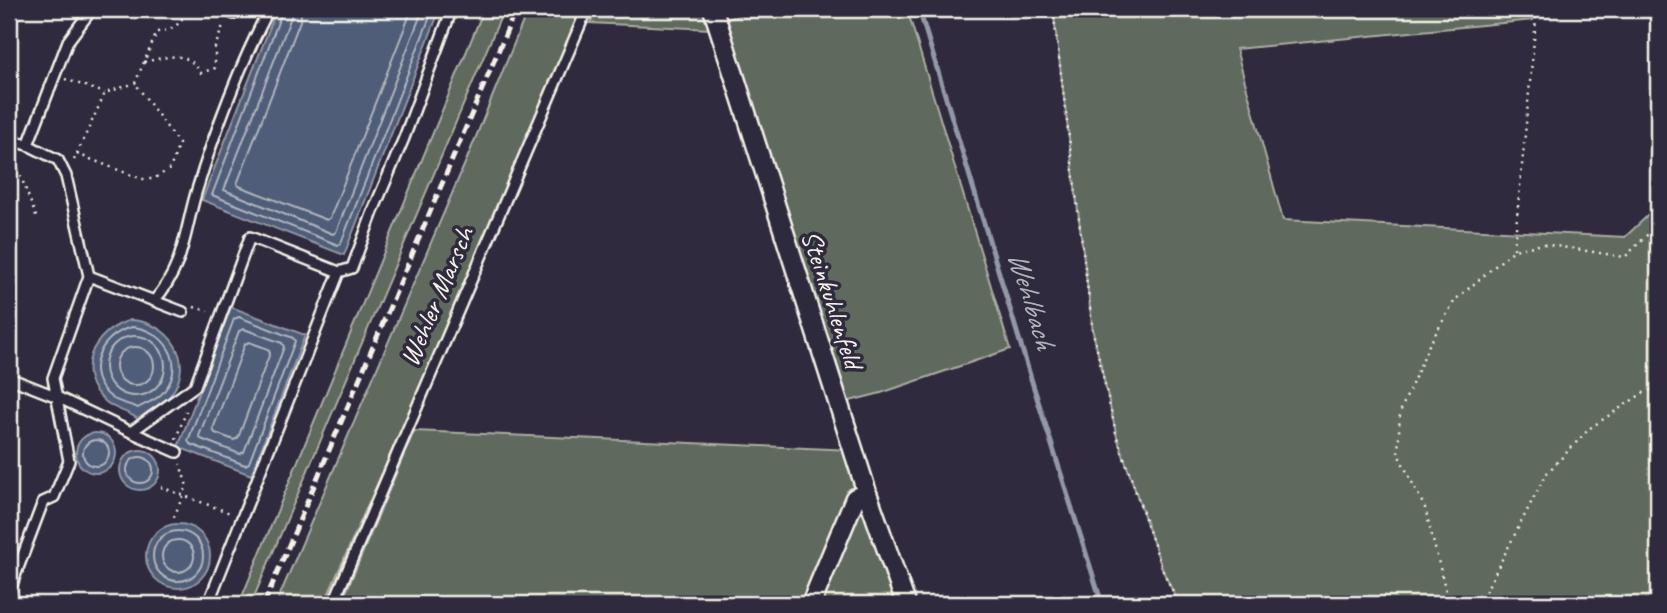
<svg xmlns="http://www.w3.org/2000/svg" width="1667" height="613" font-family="Caveat,sans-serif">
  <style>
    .green { fill: #5f695d; stroke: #aaada2; stroke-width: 2 }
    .water { fill: #505d79; stroke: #9298a5; stroke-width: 2 }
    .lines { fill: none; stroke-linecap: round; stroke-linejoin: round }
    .shore { stroke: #b2b6bc; stroke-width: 2 }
    .stream { stroke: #9298a5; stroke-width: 5 }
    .service-casing { stroke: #f4f1e8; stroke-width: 14 }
    .minor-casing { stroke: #f4f1e8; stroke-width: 23 }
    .path { stroke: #f4f1e8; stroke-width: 2.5; stroke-dasharray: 2 5; stroke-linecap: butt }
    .service { stroke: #2f2a3d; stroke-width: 9 }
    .minor { stroke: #2f2a3d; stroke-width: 18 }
    .rail { stroke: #f4f1e8; stroke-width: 5; stroke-dasharray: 10 5; stroke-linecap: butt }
    .labels { text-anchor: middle; stroke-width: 7; stroke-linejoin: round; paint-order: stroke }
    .street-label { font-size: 28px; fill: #f4f1e8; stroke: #2f2a3d }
    .water-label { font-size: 30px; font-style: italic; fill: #b2b6bc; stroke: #2f2a3d }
  </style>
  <rect width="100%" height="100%" fill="#2f2a3d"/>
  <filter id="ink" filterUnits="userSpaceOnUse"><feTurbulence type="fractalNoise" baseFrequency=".0143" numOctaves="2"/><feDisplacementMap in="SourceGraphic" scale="14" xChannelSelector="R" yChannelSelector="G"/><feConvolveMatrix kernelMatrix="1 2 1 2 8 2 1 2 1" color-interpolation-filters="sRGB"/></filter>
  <g filter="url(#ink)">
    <path class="green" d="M484,9H504L251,604H239Z
      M528,9H581L461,295L324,604H276L469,154Z
      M597,9H704L710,29L590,23Z
      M763,9H907L1010,349L881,393L838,404L717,22Z
      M1053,9H1534L1533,20L1236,49L1283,220L1625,237L1658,206V604H1179L1163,571L1117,437L1093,332Z
      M414,431L853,450L906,604H341Z"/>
    <path class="water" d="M277,9H440L344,255L202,200Z
      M231,307L305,335L251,475L178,447Z
      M131,320C168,322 196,359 172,393C163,406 148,408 139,420C129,411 117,411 106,402C71,374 93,330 131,320Z
      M76 453a20 20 0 1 1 40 0a20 20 0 1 1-40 0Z
      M120 470a20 20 0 1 1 40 0a20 20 0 1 1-40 0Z
      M146 556a32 32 0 1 1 64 0a32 32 0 1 1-64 0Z"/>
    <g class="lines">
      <path class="shore" d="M283,9L212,195L338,245L341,243L433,9
        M292,9L291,17L224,190L333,234L336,232L423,9
        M302,9L300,21L237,184L239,186L327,220L330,218L412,9
        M239,317L293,338L295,341L249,463L245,465L190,444L188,441L234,319Z
        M132,327C163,329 187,362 165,390C158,400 148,402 138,408C130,404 120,403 112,398C81,375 99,335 132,327Z
        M244,329L282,343L284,347L244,452L240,454L201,439L199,436L239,331Z
        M105 366a30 30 0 1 1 60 0a30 30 0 1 1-60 0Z
        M249,342L268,349L270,353L238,438L234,440L215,433L213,429L245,344Z
        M116 366a19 19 0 1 1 38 0a19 19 0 1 1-38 0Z
        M83 453a13 13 0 1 1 26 0a13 13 0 1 1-26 0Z
        M127 470a13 13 0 1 1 26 0a13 13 0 1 1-26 0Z
        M153 556a25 25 0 1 1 50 0a25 25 0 1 1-50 0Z
        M162 556a16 16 0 1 1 32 0a16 16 0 1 1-32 0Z"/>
      <path class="stream" d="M919,9L1033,385L1102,604"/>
      <g class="service-casing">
        <path id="service" d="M221,9L234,14
          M9,140L28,145L58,160L66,176L89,276L53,378L69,461L54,497L43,502L9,592
          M28,145L68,41L92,9
          M339,272L352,268L374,209L404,138L452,9
          M89,276L183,312
          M154,301C184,267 184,234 196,193C215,130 239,67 269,9
          M9,378L55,396L131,432L195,386L250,237L339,272L208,604
          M131,432L177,452
          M333,604L587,9"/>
      </g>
      <g class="minor-casing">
        <path id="minor" d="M713,9L867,493L906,604
          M811,604L855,498L867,493"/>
      </g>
      <path class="path" d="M1053,9L1093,332L1117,437L1163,571L1179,604
        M144,62C167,57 187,49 201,73L215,68V47L224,23
        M65,79L105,93
        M9,153L14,167L17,166L37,219
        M77,154L142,179H153L170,169L179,144L135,83
        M74,160L105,93L135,83L157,32C172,30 182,25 186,9
        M1514,249L1537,9
        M194,307L208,311
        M176,439L187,409
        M161,487L230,513
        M174,517L187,486L180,464
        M1449,604L1425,508L1398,454L1400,412L1429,345L1455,300L1514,250L1543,244L1625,257L1658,224
        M1479,604L1546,474L1590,428L1643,393L1658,387"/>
      <use href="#service" class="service"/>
      <use href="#minor" class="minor"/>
      <path class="rail" d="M264,604L516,9"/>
    </g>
  </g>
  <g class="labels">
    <g class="street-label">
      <text transform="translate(436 296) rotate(-67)" y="10">Wehler Marsch</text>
      <text transform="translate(833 299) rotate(72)" y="10">Steinkuhlenfeld</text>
    </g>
    <g class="water-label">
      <text transform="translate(1032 300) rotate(73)" y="10">Wehlbach</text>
    </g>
  </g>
  <rect width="1667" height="613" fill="none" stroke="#2f2a3d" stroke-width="35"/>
  <rect x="18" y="18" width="1632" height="578" fill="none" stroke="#f4f1e8" stroke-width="2.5" filter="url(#ink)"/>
</svg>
